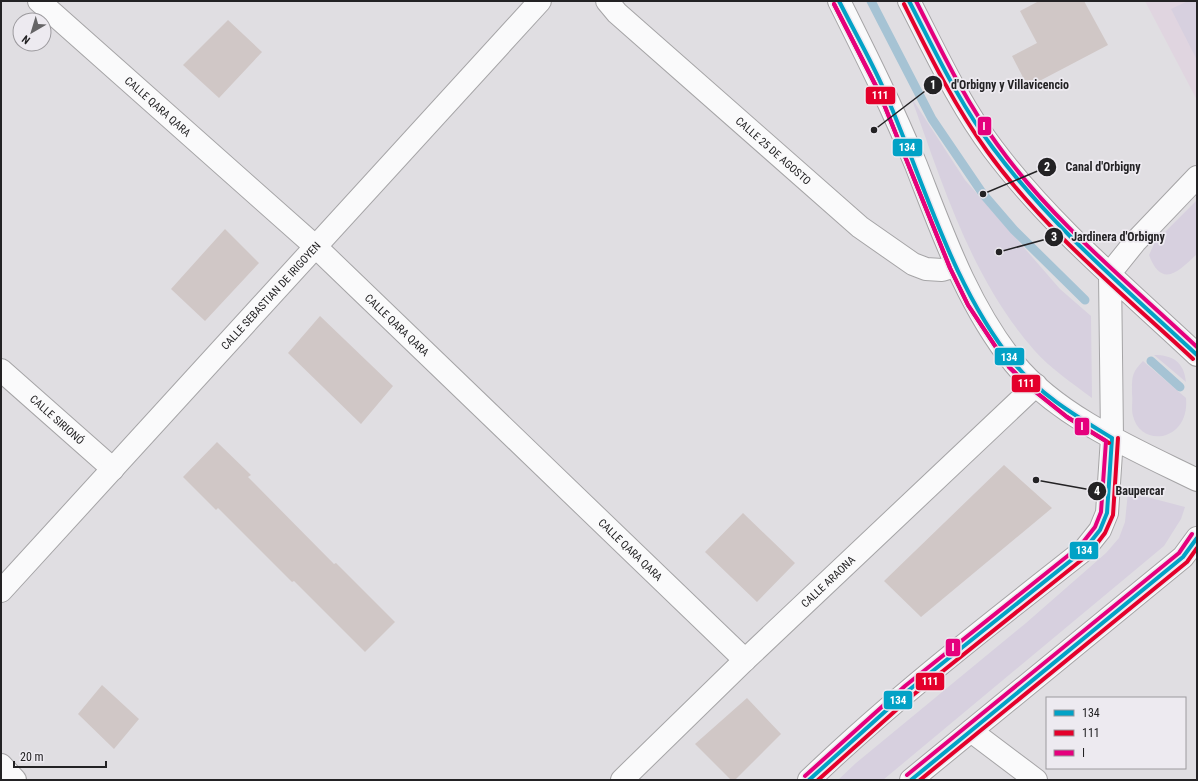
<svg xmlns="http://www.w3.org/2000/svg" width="1198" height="781" font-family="'Roboto Condensed',sans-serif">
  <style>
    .education { fill: #e0d5e0 }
    .green { fill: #d7d0df }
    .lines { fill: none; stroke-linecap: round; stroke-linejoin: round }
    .stream { stroke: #a6c3d4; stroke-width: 9 }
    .building { fill: #d0c7c6 }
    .street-casing { stroke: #a5a4a6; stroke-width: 24 }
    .secondary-casing { stroke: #a5a4a6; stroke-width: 24 }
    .street { stroke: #fafafb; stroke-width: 22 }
    .secondary { stroke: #fafafb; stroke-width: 22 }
    .bus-1-casing { stroke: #edeaf0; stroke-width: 7 }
    .bus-2-casing { stroke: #edeaf0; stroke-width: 7 }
    .bus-3-casing { stroke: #edeaf0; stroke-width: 7 }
    .bus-1 { stroke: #02a2c6; stroke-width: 4 }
    .bus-2 { stroke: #e4002b; stroke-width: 4 }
    .bus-3 { stroke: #e5007d; stroke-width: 4 }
    .labels { text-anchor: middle; stroke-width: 3.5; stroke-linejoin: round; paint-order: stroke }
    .street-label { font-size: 11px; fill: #232224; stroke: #edeaf0 }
    .leader { fill: none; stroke: #232224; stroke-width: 1.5 }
    .callout-dot { fill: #232224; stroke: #edeaf0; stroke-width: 1.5 }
    .mark-label { font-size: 12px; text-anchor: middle; font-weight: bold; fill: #fff }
    .callout-label { font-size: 12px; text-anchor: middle; font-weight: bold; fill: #232224; stroke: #edeaf0; stroke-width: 3.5; stroke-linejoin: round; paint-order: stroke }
    .line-badge { stroke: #edeaf0; stroke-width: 1.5 }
    .badge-label { font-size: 11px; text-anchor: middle; font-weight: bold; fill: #fff }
  </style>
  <rect width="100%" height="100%" fill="#e0dee2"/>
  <path class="education" d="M1145,1H1197V100Z"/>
  <path class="green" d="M1188,1H1197V60L1171,9Z
    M911,97L965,180L1060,289L1091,316L1092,398C1072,383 1051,369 1034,350C971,278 943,185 911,97Z
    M1197,200V254C1180,270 1162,290 1149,255L1155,242Z
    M1154,355C1173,355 1184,362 1186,382Z
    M1143,361L1186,398C1190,441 1141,449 1133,416C1131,409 1133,401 1132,394C1132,378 1131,373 1143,361Z
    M1128,492L1185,507L1181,519L1164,546L883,780H838L856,763L1026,623L1106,553L1119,538L1125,522Z"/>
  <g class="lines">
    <path class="stream" d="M871,1L932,119L983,194L1014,230L1085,300
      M1151,361L1180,387"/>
  </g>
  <path class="building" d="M1039,1H1084L1108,45L1028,87L1012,56L1037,43L1020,11Z
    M228,20L262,52L219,98L183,65Z
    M225,229L259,263L205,321L171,289Z
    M320,316L393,386L361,424L288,353Z
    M217,442L251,475L248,477L334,564L336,563L395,622L365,652L294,581L292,582L218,508L216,510L183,477Z
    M1004,465L1052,508L921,617L884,581Z
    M743,513L795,563L757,602L705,552Z
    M102,685L139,719L114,749L78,714Z
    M747,698L781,734L735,780H731L695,744Z"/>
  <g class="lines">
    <g class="street-casing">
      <g id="street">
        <path id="s1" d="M39,1L316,247L745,660"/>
        <path id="s2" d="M607,1L617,13L860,227L913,264L926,269L942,270L956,266"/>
        <path id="s3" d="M1,370L113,469"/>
        <path id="s4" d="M1,591L540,1"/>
        <path d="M971,731L1036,780"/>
        <path d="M1,765L15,780"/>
        <path id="s5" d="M622,780L745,660L1036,385"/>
      </g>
    </g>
    <g class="secondary-casing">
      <path id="secondary" d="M839,1C866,55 893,109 916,165C943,234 967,304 1014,363C1058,417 1136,450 1197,480
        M909,1C935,51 959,104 993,149C1051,226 1127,289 1197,355
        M1110,273L1135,242L1197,177
        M809,780C895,697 990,624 1084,550L1100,530L1107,513L1112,438L1110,273
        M911,780L1183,557L1197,538"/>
    </g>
    <use href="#street" class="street"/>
    <use href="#secondary" class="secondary"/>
    <g class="bus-1-casing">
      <path id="bus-1" d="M839,1C854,31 871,60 884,90C924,181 951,285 1014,363C1040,395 1078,417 1112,438
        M909,1C935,51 959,103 993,148C1051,226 1126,289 1197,355
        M809,780L909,690L1084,550L1100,530L1107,513L1112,438
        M911,780L1183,557L1197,538"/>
    </g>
    <g class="bus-2-casing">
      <path id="bus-2" d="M834,4L879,92L950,268L968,305L1009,367L1032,389L1067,417L1109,443
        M904,4C929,54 954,105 987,151C1044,230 1122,293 1193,359
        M818,780L913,695L1089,554L1105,533L1113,515L1118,438
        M920,780L1187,562L1197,548"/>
    </g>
    <g class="bus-3-casing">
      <path id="bus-3" d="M916,1C941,50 964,99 997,144C1052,221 1128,282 1197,347
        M907,775L1179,553L1192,534
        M805,776L905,686L1080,546L1095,527L1101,512L1106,441L1067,417L1032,389L1009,367L968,305L950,268L879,92L834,4"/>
    </g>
    <use href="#bus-1" class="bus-1"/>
    <use href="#bus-2" class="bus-2"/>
    <use href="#bus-3" class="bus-3"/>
  </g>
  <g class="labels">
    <g class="street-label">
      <text dy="4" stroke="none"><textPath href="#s1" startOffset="159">CALLE QARA QARA</textPath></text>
      <text dy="4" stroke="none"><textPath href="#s2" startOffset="224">CALLE 25 DE AGOSTO</textPath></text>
      <text dy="4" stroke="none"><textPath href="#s4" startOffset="400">CALLE SEBASTIAN DE IRIGOYEN</textPath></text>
      <text dy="4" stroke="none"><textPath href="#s1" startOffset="483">CALLE QARA QARA</textPath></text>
      <text dy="4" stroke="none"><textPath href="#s3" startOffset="75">CALLE SIRIONÓ</textPath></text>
      <text dy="4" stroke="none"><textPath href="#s1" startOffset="807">CALLE QARA QARA</textPath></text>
      <text dy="4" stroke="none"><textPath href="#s5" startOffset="286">CALLE ARAONA</textPath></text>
    </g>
  </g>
  <path class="leader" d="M874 130L933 85M983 194L1047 167M999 252L1054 237M1036 480L1097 491"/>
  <g class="callout-dot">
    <circle cx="874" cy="130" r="4"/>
    <circle cx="983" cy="194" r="4"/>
    <circle cx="999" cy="252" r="4"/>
    <circle cx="1036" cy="480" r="4"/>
    <circle cx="933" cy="85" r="10"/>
    <circle cx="1047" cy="167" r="10"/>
    <circle cx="1054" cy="237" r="10"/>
    <circle cx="1097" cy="491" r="10"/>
  </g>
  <g class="mark-label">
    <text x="933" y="89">1</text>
    <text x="1047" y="171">2</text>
    <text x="1054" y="241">3</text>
    <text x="1097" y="495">4</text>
  </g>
  <g class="callout-label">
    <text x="1010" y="89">d'Orbigny y Villavicencio</text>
    <text x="1103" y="171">Canal d'Orbigny</text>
    <text x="1118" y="241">Jardinera d'Orbigny</text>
    <text x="1140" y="495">Baupercar</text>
  </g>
  <g class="line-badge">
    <rect x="865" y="86" width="31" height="19" rx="4" fill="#e4002b"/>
    <rect x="977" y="116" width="15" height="20" rx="4" fill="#e5007d"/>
    <rect x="892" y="138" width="31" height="19" rx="4" fill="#02a2c6"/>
    <rect x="994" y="347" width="31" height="19" rx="4" fill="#02a2c6"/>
    <rect x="1011" y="374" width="30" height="19" rx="4" fill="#e4002b"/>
    <rect x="1074" y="417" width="16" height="19" rx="4" fill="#e5007d"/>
    <rect x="1069" y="541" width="30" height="19" rx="4" fill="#02a2c6"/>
    <rect x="945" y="638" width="16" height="19" rx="4" fill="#e5007d"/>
    <rect x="915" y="672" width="30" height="19" rx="4" fill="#e4002b"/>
    <rect x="883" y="690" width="30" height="20" rx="4" fill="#02a2c6"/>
  </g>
  <g class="badge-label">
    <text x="880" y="99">111</text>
    <text x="984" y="130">I</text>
    <text x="907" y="151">134</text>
    <text x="1009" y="361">134</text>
    <text x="1026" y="387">111</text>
    <text x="1082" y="430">I</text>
    <text x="1084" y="554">134</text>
    <text x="953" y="651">I</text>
    <text x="930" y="685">111</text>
    <text x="898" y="704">134</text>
  </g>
  <rect width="1198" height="781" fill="none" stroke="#232224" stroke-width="4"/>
  <rect x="1046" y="697" width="140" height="72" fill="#edeaf0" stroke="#9c9a9e"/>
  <rect x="1054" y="710" width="20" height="6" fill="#02a2c6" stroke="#9c9a9e"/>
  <text x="1082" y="717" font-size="12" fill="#232224">134</text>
  <rect x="1054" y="730" width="20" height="6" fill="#e4002b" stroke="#9c9a9e"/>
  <text x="1082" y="737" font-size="12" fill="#232224">111</text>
  <rect x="1054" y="750" width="20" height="6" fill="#e5007d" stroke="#9c9a9e"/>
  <text x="1082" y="757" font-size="12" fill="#232224">I</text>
  <g transform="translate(32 32) rotate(218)"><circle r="19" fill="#edeaf0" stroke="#9c9a9e"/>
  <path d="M0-3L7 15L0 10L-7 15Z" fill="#656466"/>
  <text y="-6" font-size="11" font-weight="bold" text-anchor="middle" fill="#232224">N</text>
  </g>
  <path d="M14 761v6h92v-6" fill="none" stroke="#232224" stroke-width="2"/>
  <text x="20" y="761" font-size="12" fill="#232224" stroke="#edeaf0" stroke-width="3" paint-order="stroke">20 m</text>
</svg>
